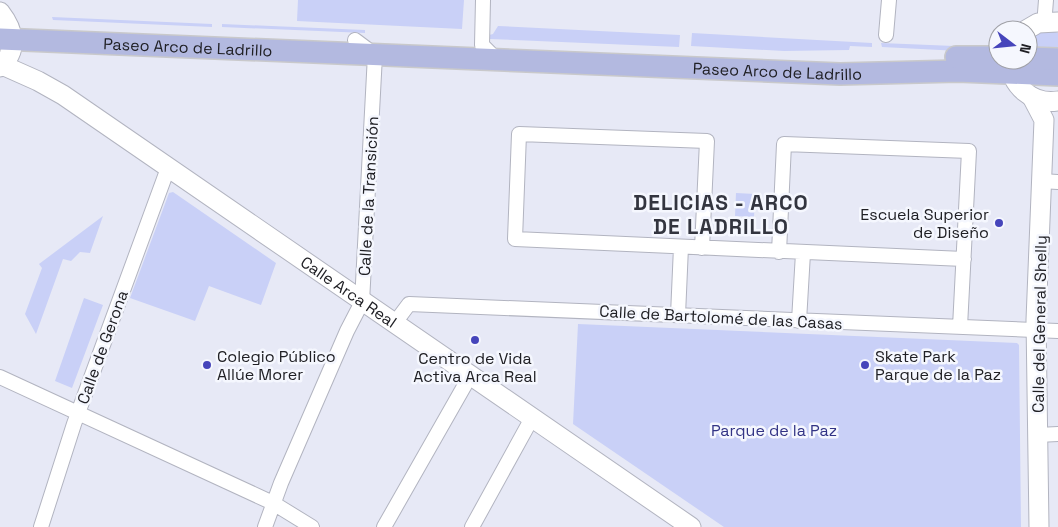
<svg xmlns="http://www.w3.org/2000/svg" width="1058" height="527" font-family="'Space Grotesk',sans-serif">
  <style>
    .green { fill: #c9d0f7 }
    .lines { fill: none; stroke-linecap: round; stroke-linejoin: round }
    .street-casing { stroke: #b2b4c0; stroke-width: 16 }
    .secondary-casing { stroke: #b2b4c0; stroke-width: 21 }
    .primary-casing { stroke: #c9c9cb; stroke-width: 24 }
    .street { stroke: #fff; stroke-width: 14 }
    .secondary { stroke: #fff; stroke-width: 19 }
    .primary { stroke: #b3b9e0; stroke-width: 21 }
    .poi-dot { fill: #4645bb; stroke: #f5f7fe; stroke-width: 2 }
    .labels { text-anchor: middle; stroke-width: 5; stroke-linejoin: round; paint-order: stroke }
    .street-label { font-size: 16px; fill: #202025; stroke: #f5f7fe }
    .poi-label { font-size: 16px; fill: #202025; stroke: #f5f7fe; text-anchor: start }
    .park-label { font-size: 16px; fill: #323385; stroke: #f5f7fe }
    .district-label { font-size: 21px; font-weight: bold; letter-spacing: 1px; fill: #33353f; stroke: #f5f7fe }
  </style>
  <rect width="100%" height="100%" fill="#e7e9f6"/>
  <path class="green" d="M298,0H464L462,29L297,21Z
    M52,17L212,24V27L53,20Z
    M222,24L365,30V33L222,27Z
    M498,26L680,35L679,47L490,39L489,35L493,34Z
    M1049,30L1058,33V53L1028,52V36Z
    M692,33L872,43V47L850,46L849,50L784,51L691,46Z
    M881,43L979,47V52L882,47Z
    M173,192L276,263L261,305L209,286L195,321L130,298L169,193Z
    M736,193L755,194L754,217L735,216Z
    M103,216L90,253L80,252L71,261L63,259L36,334L25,314L42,268L39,264Z
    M84,298L103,305L72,388L55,381Z
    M578,324L1017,343L1019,345L1021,527H724L573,424Z"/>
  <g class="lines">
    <g class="street-casing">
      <path id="street" d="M483,0L482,45L496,59
        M1045,13L1046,0
        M886,35L889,0
        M1041,181L1058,182
        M702,248L707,141L519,134L515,239C664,246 814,253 964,259
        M779,252L784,144L969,151L960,327
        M678,315L681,247
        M799,321L803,253
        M394,324L409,304L1058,331
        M0,377L273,503L312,527
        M1038,435L1058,434
        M41,527L74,424L168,168
        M265,527L281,483L347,331L362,302L375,55L355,40
        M384,527L470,376
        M472,527L532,418"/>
    </g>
    <g class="secondary-casing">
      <g id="secondary">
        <path d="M0,12C14,30 19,50 0,67"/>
        <path d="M1026,30L1038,23L1058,22"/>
        <path d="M1010,60C1010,86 1033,105 1058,101"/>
        <path id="s1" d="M2,65L38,81L63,95L691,527"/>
        <path d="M1032,97L1044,120L1036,320L1039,527"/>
      </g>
    </g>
    <g class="primary-casing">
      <g id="primary">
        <path id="s2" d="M0,39L840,74L958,71L1058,75"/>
        <path d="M956,57H998"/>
        <path d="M1028,58L1058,59"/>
      </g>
    </g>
    <use href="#street" class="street"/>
    <use href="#secondary" class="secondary"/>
    <use href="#primary" class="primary"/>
  </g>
  <g class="poi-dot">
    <circle cx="999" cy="223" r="5"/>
    <circle cx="475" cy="340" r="5"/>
    <circle cx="207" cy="365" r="5"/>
    <circle cx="865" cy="365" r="5"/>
  </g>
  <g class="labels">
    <g class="street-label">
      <text dy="6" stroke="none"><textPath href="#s2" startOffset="188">Paseo Arco de Ladrillo</textPath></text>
      <text dy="6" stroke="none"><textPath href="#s2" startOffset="778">Paseo Arco de Ladrillo</textPath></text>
      <text transform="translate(368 196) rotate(-87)" y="6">Calle de la Transición</text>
      <text dy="6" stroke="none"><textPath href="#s1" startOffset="415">Calle Arca Real</textPath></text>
      <text transform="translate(721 317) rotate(3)" y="6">Calle de Bartolomé de las Casas</text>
      <text transform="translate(1039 324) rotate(-89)" y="6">Calle del General Shelly</text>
      <text transform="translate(102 347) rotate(-70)" y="6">Calle de Gerona</text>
    </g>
    <g class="poi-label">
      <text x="989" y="220" text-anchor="end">Escuela Superior<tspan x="989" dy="18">de Diseño</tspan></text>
      <text x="217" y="362">Colegio Público<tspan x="217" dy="18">Allúe Morer</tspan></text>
      <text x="875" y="362">Skate Park<tspan x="875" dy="18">Parque de la Paz</tspan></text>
      <text x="475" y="364" text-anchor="middle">Centro de Vida<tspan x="475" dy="18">Activa Arca Real</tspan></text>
    </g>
    <g class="park-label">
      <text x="774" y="436">Parque de la Paz</text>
    </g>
    <g class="district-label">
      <text x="721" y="210">DELICIAS - ARCO<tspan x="721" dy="24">DE LADRILLO</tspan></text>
    </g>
  </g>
  <g transform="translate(1013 45) rotate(106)"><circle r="24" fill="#f5f7fe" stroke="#a0a1a7"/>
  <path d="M0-4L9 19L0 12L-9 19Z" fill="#4645bb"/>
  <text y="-8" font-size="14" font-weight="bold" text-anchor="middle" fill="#202025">N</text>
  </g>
</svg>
